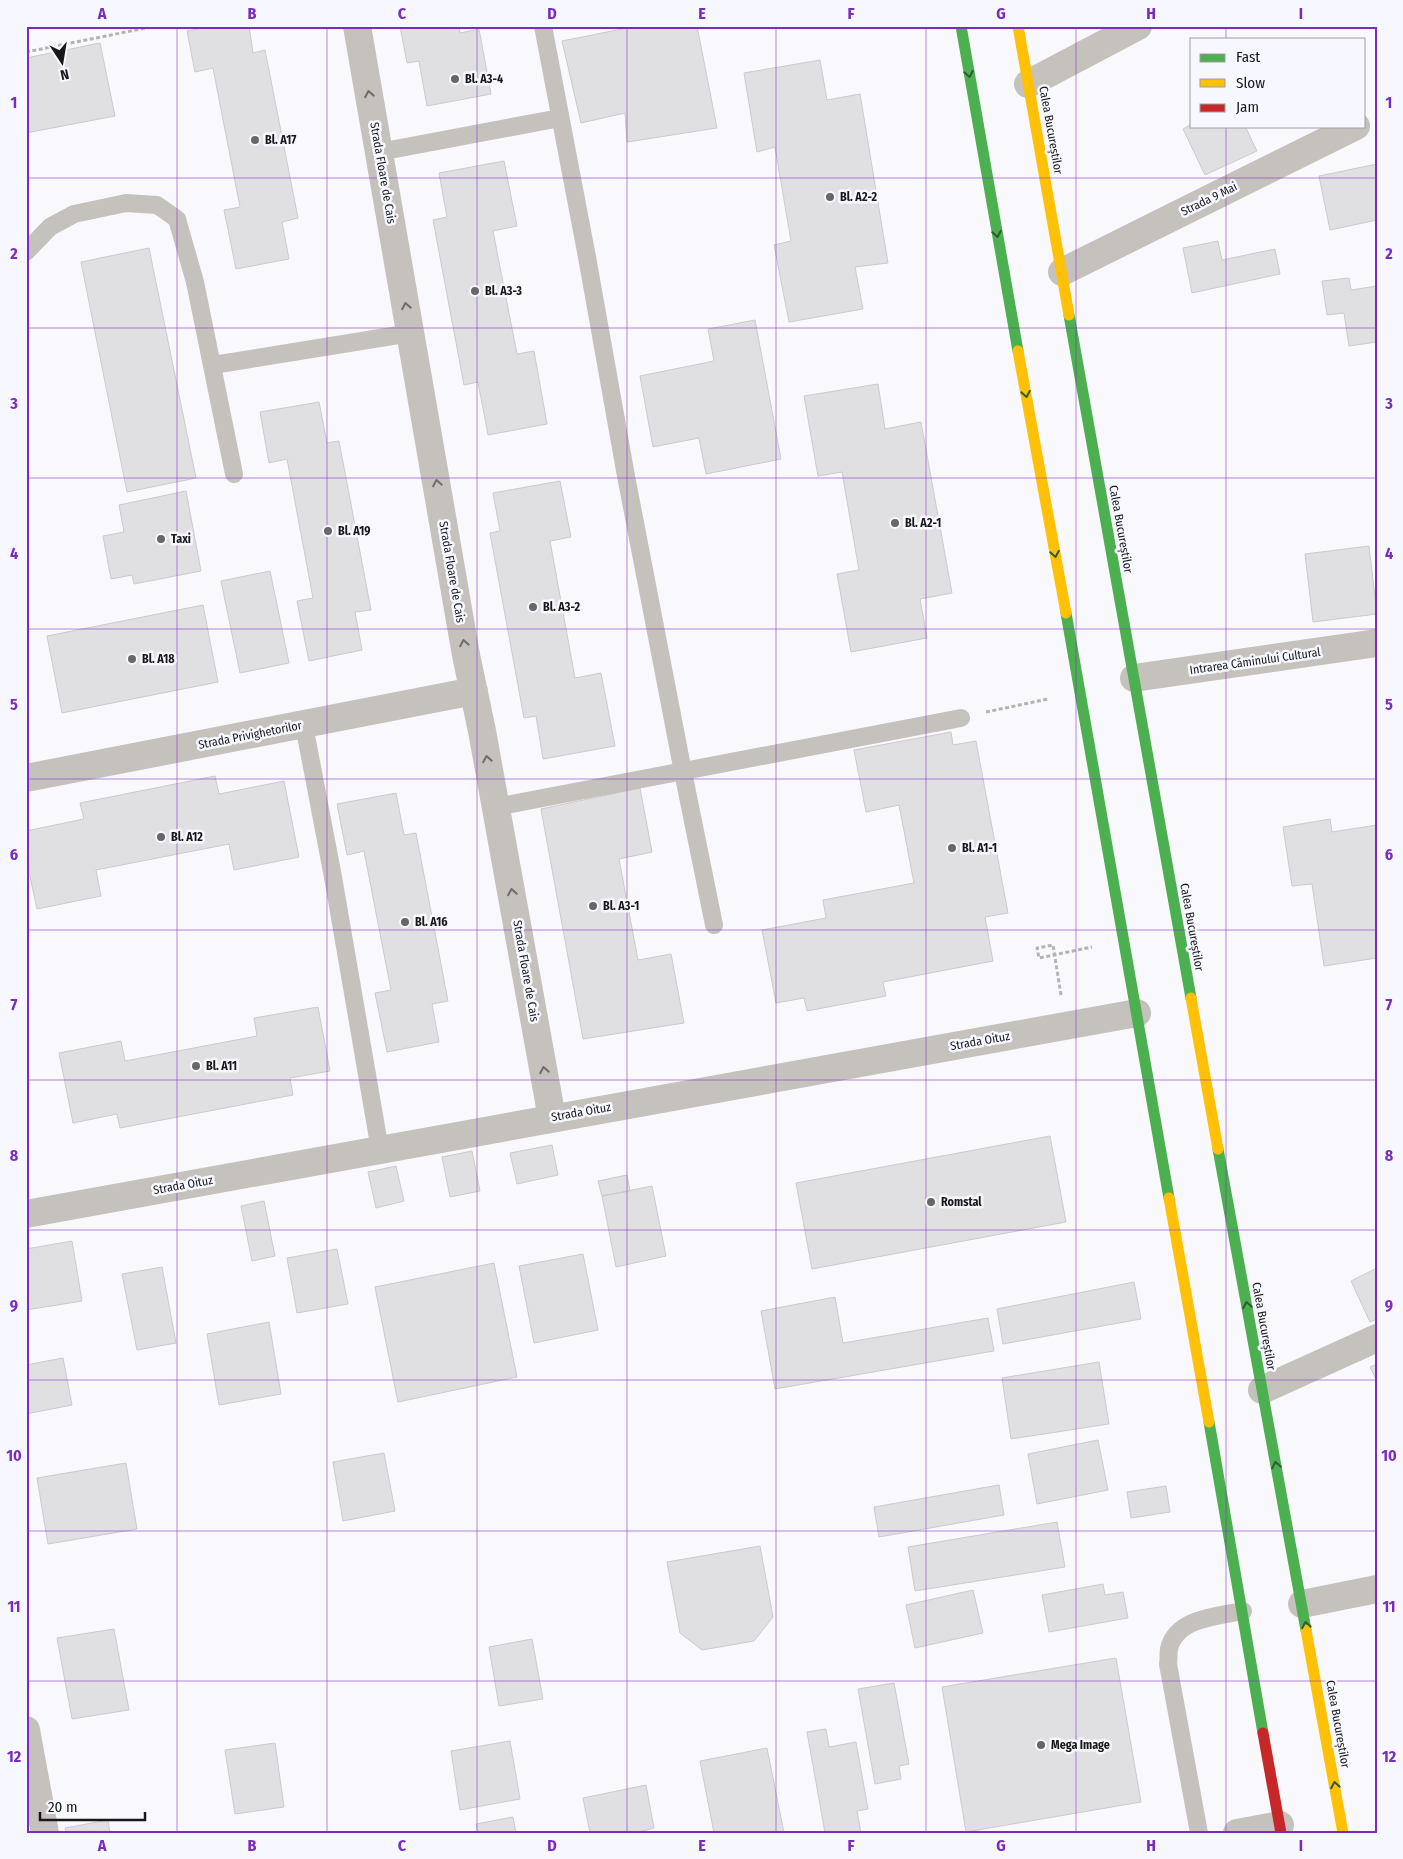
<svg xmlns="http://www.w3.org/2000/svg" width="1403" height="1859" font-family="'Fira Sans Condensed',sans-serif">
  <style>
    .building { fill: #e0dfe2; stroke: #cbcacd }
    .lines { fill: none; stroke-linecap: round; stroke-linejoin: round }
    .path { stroke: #b6b3b1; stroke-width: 3; stroke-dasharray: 4 2.5; stroke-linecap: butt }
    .lane { stroke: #c5c1bc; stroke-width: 18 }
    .street { stroke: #c5c1bc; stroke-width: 28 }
    .fast { stroke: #4caf50; stroke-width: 11 }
    .slow { stroke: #ffc107; stroke-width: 11 }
    .jam { stroke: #c62828; stroke-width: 11 }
    .oneway { stroke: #2f5c33 }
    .oneway2 { stroke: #6e6c6c }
    .grid { fill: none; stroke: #7b2cbf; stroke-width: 1; stroke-opacity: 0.55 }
    .poi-dot { fill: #67676a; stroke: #f7f8ff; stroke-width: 2 }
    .labels { text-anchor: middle; stroke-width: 5; stroke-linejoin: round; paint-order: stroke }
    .poi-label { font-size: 12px; font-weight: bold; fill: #18181b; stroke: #f7f8ff; text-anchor: start }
    .street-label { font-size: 12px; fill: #18181b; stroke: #f7f8ff }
    .neatline { fill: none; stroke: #7b2cbf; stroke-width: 2 }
    .grid-label { font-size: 16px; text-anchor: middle; font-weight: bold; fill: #7b2cbf }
  </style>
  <rect width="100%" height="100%" fill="#f9f9fd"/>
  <path class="building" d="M214,26H249L253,53L265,50L298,218L282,222L289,259L236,269L224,210L240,207L213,68L195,72L187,31Z
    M400,26H459L460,33L479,29L491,94L427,106L419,61L407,63Z
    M637,26H697L717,128L627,142L625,113L581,123L562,41Z
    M100,43L115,116L26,133V58Z
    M820,60L827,100L860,94L888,263L855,267L863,309L789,322L774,245L791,241L775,147L757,152L744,73Z
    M1192,124V126H1245L1257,151L1205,175L1183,129Z
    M504,161L517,226L493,231L517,354L534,351L547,424L488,435L478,382L464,385L433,220L447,217L439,173Z
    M1377,164V220L1330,230L1319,176Z
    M1218,241L1222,260L1275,249L1280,274L1192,293L1183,248Z
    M149,248L196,478L127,492L81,262Z
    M1349,278L1351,290L1377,286V342L1349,346L1344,313L1327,315L1322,281Z
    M755,320L781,459L706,474L699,438L653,447L640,376L714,361L708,329Z
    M878,384L885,429L921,422L952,593L920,599L927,638L851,652L837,574L859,570L842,472L818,476L804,396Z
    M319,402L327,443L339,441L371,610L355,612L362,650L309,661L297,601L313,598L287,459L269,463L260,412Z
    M560,481L571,537L550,541L575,678L601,673L615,746L543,759L536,716L524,718L490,533L500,531L493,493Z
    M186,491L201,571L134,584L132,575L111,579L103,536L124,532L119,505Z
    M1369,546L1377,614L1313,622L1305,554Z
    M270,571L289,663L240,673L221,581Z
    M203,605L218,682L62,713L47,636Z
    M951,732L953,745L976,741L1008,913L985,917L993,961L883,982L886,996L807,1011L804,998L776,1003L762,930L826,918L823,900L914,883L899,805L866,812L854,750Z
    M215,776L219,794L284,781L299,857L234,870L229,844L96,870L101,896L37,909L26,858V831L84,819L80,803Z
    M640,788L652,852L619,859L638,960L671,954L684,1023L583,1039L541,809Z
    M396,793L404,835L416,833L448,1001L432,1004L439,1042L387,1052L375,993L391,990L364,851L347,855L337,804Z
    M1330,819L1332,832L1377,825V958L1324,966L1312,884L1292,886L1283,827Z
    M318,1007L330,1071L290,1078L293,1095L120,1128L117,1114L73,1123L59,1053L121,1041L125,1061L257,1036L254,1018Z
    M1050,1136L1066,1222L812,1269L796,1183Z
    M552,1145L558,1175L517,1184L510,1153Z
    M472,1151L480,1191L450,1197L442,1157Z
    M396,1166L404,1201L376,1208L368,1172Z
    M627,1175L630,1191L602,1196L598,1181Z
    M652,1186L666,1256L616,1267L602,1196Z
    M264,1201L275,1256L252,1261L241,1206Z
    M72,1241L82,1301L26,1310V1249Z
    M337,1249L348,1304L297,1313L287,1258Z
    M583,1254L598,1330L534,1343L519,1266Z
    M494,1263L517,1377L398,1402L375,1287Z
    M162,1267L176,1343L137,1350L122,1274Z
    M1377,1268V1319L1370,1322L1351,1281Z
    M1134,1282L1141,1319L1003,1344L997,1309Z
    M835,1297L843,1343L988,1318L994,1351L775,1389L761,1311Z
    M269,1322L281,1394L219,1405L207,1334Z
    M63,1358L72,1405L26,1414V1365Z
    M1099,1362L1109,1424L1011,1439L1002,1378Z
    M1377,1364V1381L1370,1367Z
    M1098,1440L1108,1490L1037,1504L1028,1454Z
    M384,1453L395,1511L343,1521L333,1462Z
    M126,1463L137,1529L48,1544L37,1478Z
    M999,1485L1004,1515L879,1537L874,1507Z
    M1166,1486L1170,1512L1131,1518L1127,1492Z
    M1057,1522L1065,1567L915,1591L908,1547Z
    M760,1546L773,1617L754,1641L702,1650L680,1633L667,1562Z
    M1103,1584L1105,1595L1123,1592L1128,1618L1049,1632L1042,1595Z
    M973,1590L983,1633L915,1648L906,1605Z
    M114,1629L129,1710L72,1719L57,1638Z
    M532,1639L543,1699L499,1706L489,1647Z
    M1116,1658L1141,1802L966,1832L942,1687Z
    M894,1683L909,1764L899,1766L901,1779L875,1784L858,1689Z
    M826,1729L829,1747L856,1742L868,1809L857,1811L861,1833H825L807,1732Z
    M510,1741L520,1799L460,1810L451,1751Z
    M275,1743L284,1807L235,1814L225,1750Z
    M767,1748L784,1833H714L700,1761Z
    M646,1785L654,1828L635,1833H590L583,1798Z
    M513,1817L516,1833H478L476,1824Z
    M108,1820L110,1833H66L65,1828Z"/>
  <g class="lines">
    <path class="path" d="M26,52L156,26
      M986,712L1048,699
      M1061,995L1053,945L1037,948L1039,958L1092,947"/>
    <path class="lane" d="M543,26L587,257L626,476L683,772L714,925
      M379,152L560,118
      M26,252L50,227L74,214L126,203L157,205L177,219L195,282L234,474
      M213,365L411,333
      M304,725L333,877L380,1150
      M496,807L961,718
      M1199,1833L1168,1664C1169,1659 1168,1654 1169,1649C1176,1618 1218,1616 1243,1611"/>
    <path class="street" d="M357,26L466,655L482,731L552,1118
      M1028,84L1138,26
      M1062,272L1356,126
      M1134,678L1377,643
      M26,778L474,691
      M26,1214L1137,1013
      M1262,1390L1377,1338
      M1302,1604L1377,1589
      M26,1730L45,1833
      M1237,1833L1280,1825"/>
    <path class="fast" d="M961,26L1018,351
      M1069,315L1191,998
      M1066,613L1169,1198
      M1218,1149L1306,1630
      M1209,1422L1263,1733"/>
    <path class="slow" d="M1018,26L1069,315
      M1018,351L1066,613
      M1191,998L1218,1149
      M1169,1198L1209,1422
      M1306,1630L1343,1833"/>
    <path class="jam" d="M1263,1733L1281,1833"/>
  </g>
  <defs><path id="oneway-chevron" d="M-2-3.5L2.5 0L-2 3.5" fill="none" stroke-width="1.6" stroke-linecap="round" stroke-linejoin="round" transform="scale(1.25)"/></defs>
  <g class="oneway">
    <use href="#oneway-chevron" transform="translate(969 74) rotate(80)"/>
    <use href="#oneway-chevron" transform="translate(997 234) rotate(80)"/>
    <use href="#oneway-chevron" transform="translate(1026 394) rotate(80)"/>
    <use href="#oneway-chevron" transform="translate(1055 554) rotate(80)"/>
    <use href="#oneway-chevron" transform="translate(1247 1305) rotate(-100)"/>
    <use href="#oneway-chevron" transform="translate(1276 1465) rotate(-101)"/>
    <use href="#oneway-chevron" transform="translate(1306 1625) rotate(-100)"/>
    <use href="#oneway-chevron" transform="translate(1335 1785) rotate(-100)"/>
  </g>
  <g class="oneway2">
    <use href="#oneway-chevron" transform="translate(369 94) rotate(-100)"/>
    <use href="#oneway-chevron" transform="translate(406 306) rotate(-100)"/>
    <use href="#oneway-chevron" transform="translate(437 483) rotate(-100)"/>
    <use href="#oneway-chevron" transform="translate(464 643) rotate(-100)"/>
    <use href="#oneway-chevron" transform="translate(487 759) rotate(-100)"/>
    <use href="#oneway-chevron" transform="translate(512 892) rotate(-100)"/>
    <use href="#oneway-chevron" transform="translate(544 1070) rotate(-100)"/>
  </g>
  <path class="grid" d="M177,26V1833M327,26V1833M477,26V1833M627,26V1833M776,26V1833M926,26V1833M1076,26V1833M1226,26V39M1226,126V1833M26,178H1377M26,328H1377M26,478H1377M26,629H1377M26,779H1377M26,930H1377M26,1080H1377M26,1230H1377M26,1380H1377M26,1531H1377M26,1681H1377"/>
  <g class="poi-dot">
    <circle cx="455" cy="79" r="5"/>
    <circle cx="255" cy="140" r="5"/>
    <circle cx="830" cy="197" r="5"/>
    <circle cx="475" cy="291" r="5"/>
    <circle cx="895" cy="523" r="5"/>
    <circle cx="328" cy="531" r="5"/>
    <circle cx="161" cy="539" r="5"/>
    <circle cx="533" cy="607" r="5"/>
    <circle cx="132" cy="659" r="5"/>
    <circle cx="161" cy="837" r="5"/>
    <circle cx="952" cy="848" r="5"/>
    <circle cx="593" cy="906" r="5"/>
    <circle cx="405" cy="922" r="5"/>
    <circle cx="196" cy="1066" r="5"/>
    <circle cx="931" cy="1202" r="5"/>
    <circle cx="1041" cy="1745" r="5"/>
  </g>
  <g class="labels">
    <g class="poi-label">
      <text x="465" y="83">Bl. A3-4</text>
      <text x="265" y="144">Bl. A17</text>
      <text x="840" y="201">Bl. A2-2</text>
      <text x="485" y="295">Bl. A3-3</text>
      <text x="905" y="527">Bl. A2-1</text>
      <text x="338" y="535">Bl. A19</text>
      <text x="171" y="543">Taxi</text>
      <text x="543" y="611">Bl. A3-2</text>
      <text x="142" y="663">Bl. A18</text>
      <text x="171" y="841">Bl. A12</text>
      <text x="962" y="852">Bl. A1-1</text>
      <text x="603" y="910">Bl. A3-1</text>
      <text x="415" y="926">Bl. A16</text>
      <text x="206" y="1070">Bl. A11</text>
      <text x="941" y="1206">Romstal</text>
      <text x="1051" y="1749">Mega Image</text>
    </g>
    <g class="street-label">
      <text transform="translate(1051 130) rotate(80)" y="4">Calea Bucureștilor</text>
      <text transform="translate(383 173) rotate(80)" y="4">Strada Floare de Cais</text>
      <text transform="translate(1209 199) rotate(-26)" y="4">Strada 9 Mai</text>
      <text transform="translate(1121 529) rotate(80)" y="4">Calea Bucureștilor</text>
      <text transform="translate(452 572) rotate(80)" y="4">Strada Floare de Cais</text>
      <text transform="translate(1255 661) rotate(-8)" y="4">Intrarea Căminului Cultural</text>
      <text transform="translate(250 735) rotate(-11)" y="4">Strada Privighetorilor</text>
      <text transform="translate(1192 927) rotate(80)" y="4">Calea Bucureștilor</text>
      <text transform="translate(526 971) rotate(80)" y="4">Strada Floare de Cais</text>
      <text transform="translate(980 1041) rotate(-10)" y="4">Strada Oituz</text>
      <text transform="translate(581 1112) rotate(-10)" y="4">Strada Oituz</text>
      <text transform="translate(183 1185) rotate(-10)" y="4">Strada Oituz</text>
      <text transform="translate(1264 1326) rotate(80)" y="4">Calea Bucureștilor</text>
      <text transform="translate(1338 1724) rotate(80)" y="4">Calea Bucureștilor</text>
    </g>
  </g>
  <rect width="1403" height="1859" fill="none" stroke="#f7f8ff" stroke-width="55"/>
  <rect x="1190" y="38" width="175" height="90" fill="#f7f8ff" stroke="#9e9ea4"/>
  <rect x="1200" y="54" width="25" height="8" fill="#4caf50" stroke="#9e9ea4"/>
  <text x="1236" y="62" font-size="15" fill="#18181b">Fast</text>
  <rect x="1200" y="79" width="25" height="8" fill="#ffc107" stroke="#9e9ea4"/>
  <text x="1236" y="88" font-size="15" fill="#18181b">Slow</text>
  <rect x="1200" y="104" width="25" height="8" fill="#c62828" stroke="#9e9ea4"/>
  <text x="1236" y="112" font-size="15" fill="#18181b">Jam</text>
  <g transform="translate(62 62) rotate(168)" stroke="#f7f8ff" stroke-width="4" paint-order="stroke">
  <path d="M0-4L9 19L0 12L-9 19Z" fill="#18181b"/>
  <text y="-8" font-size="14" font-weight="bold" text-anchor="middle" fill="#18181b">N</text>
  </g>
  <path d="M40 1812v8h105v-8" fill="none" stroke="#18181b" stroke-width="2.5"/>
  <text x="48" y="1812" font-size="15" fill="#18181b" stroke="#f7f8ff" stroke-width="4" paint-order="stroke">20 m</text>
  <rect x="28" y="28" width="1348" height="1804" class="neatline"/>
  <g class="grid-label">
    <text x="102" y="19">A</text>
    <text x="252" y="19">B</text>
    <text x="402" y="19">C</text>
    <text x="552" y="19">D</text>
    <text x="702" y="19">E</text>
    <text x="851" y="19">F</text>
    <text x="1001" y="19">G</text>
    <text x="1151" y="19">H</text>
    <text x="1301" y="19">I</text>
    <text x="14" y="108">1</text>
    <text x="1389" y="108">1</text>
    <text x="14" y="259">2</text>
    <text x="1389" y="259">2</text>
    <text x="14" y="409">3</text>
    <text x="1389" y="409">3</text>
    <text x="14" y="559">4</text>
    <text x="1389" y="559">4</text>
    <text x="14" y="710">5</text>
    <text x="1389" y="710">5</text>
    <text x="14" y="860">6</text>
    <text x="1389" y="860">6</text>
    <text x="14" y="1010">7</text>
    <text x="1389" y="1010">7</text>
    <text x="14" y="1161">8</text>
    <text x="1389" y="1161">8</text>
    <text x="14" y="1311">9</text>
    <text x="1389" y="1311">9</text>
    <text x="14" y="1461">10</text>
    <text x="1389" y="1461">10</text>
    <text x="14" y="1612">11</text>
    <text x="1389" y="1612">11</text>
    <text x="14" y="1762">12</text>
    <text x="1389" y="1762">12</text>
    <text x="102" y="1851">A</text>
    <text x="252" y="1851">B</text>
    <text x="402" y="1851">C</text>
    <text x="552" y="1851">D</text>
    <text x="702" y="1851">E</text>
    <text x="851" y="1851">F</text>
    <text x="1001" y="1851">G</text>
    <text x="1151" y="1851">H</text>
    <text x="1301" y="1851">I</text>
  </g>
</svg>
